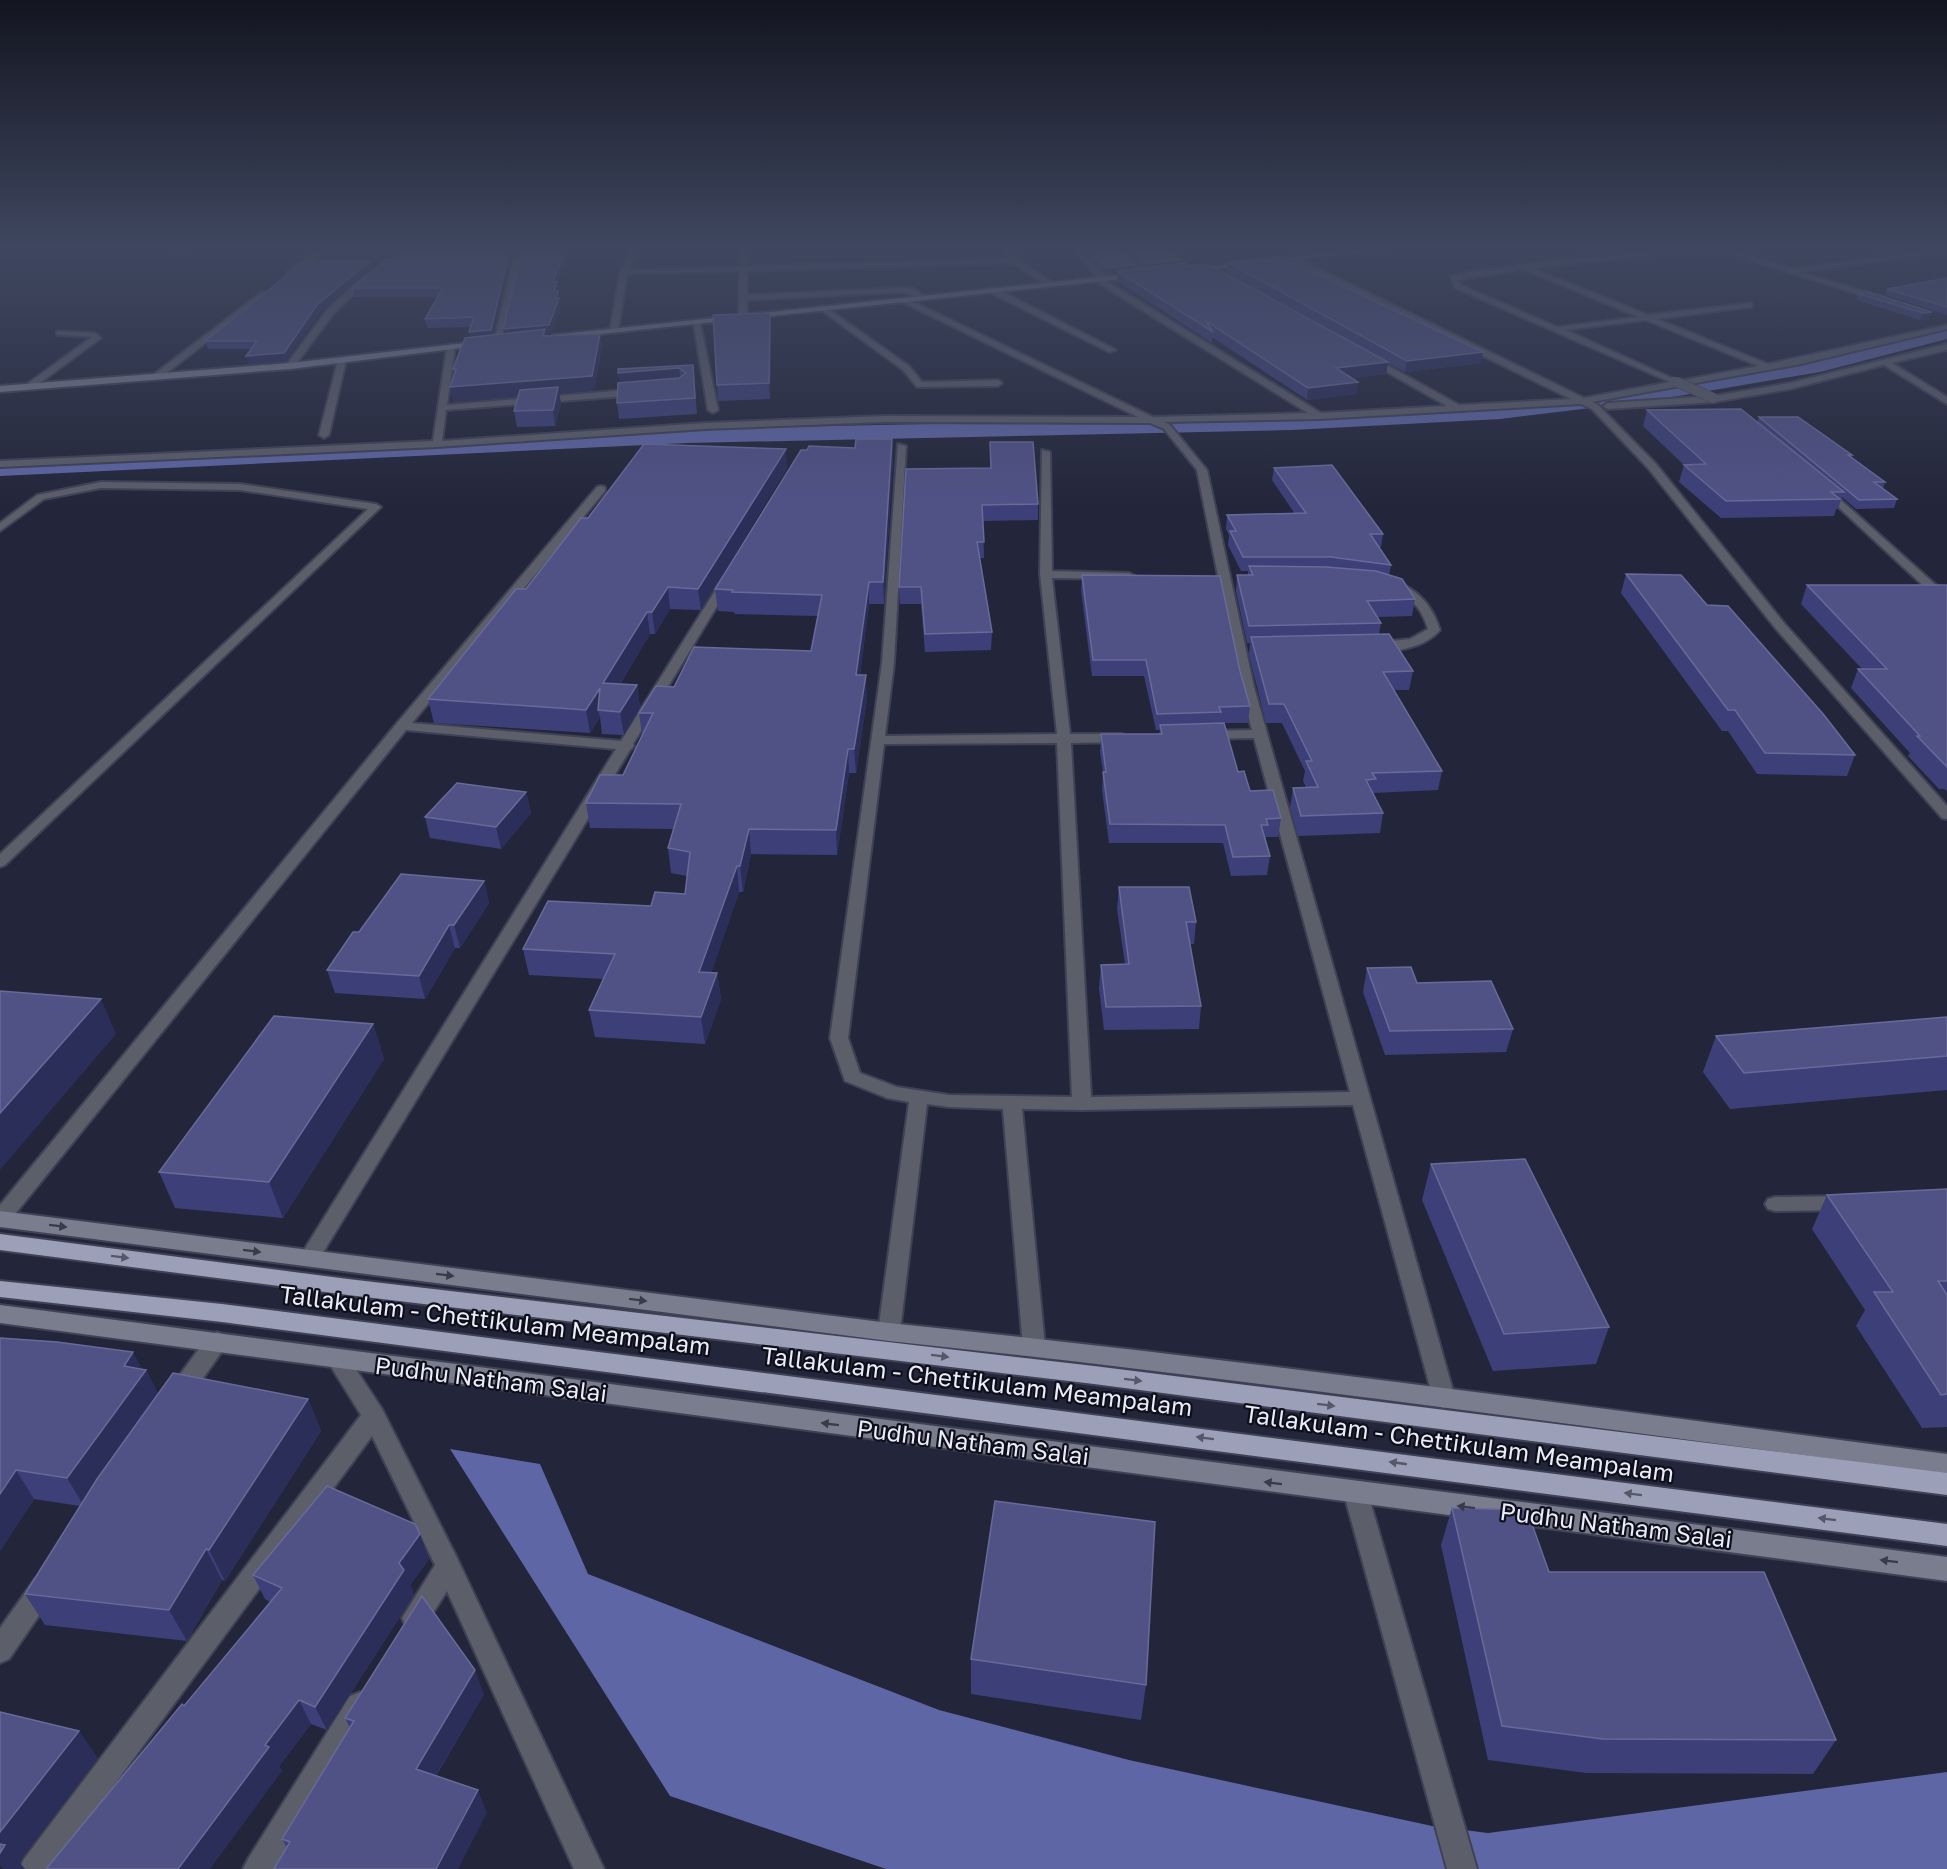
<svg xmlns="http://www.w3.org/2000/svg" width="1947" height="1869" font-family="'Golos Text',sans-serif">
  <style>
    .water { fill: #5e66a5 }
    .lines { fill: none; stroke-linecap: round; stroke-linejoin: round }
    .canal { fill: #5e66a5; fill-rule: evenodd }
    .minor-casing { stroke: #3f4255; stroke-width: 4 }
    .secondary-casing { stroke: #3f4255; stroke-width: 4 }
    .trunk-casing { stroke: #3f4255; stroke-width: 4 }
    .minor { fill: #5c5e69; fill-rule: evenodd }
    .secondary { fill: #7a7d8e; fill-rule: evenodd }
    .trunk { fill: #9ba0b8; fill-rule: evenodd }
    .minor-bridge-far1-casing { stroke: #3f4255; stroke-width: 9; stroke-linecap: butt }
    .minor-bridge-casing { stroke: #3f4255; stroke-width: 11; stroke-linecap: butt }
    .minor-bridge-far1 { stroke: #5c5e69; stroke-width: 8 }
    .minor-bridge { stroke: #5c5e69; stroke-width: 10 }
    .wall { fill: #3d4078 }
    .shaded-wall { fill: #2b2e59 }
    .building { fill: #505286; stroke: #686a98; stroke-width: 1.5 }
    .oneway { fill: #393b48 }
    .oneway2 { fill: #545868 }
    .labels { text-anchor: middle; stroke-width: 4.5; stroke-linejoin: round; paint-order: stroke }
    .near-street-label { font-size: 24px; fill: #eaecfb; stroke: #0e0f19 }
  </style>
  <rect width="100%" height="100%" fill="#23263a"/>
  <path class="water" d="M450,1449L540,1464L588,1574L939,1710L1129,1760L1432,1826L1488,1833L1947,1772V1869H886L670,1796Z"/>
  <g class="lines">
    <path class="canal" d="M1947,327V339L1820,372L1649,401L1500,419L1292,430L687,443L0,476V462L687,429L1292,416L1500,405L1649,389L1819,360Z"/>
    <g class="minor-casing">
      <path id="minor" d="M165,247H194C188,251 170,251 165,247Z
        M323,247H426L429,249L426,251L329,249L293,276H287V272Z
        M520,247H527L522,252L502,342L498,344L494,342L515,253L485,250L488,248L517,249Z
        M634,247H640L629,270L740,267L743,247H749L747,266L1009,259L1001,247H1007L1017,259L1054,284L1047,286L1013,263L747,271V295L902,288L915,289L924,296L920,298L902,292L747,300V317L743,319L739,317V271L627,274L618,331L614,333L610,331L620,272Z
        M1072,247H1079L1106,277V281L1321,413L1447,406L1364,359L1363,357L1367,354L1459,405L1571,399L1289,261V257H1295L1584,398L1670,382L1455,288L1451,277L1463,273L1565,259L1697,247H1721L1793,269L1947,248V252L1800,272L1886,298V302H1883L1715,249L1532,268L1648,315L1752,303V307H1749L1657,319L1768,364L1947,325V329L1801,364L1592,402L1598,405L1656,464L1784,623L1947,806V819L1942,818L1776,629L1648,468L1592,409L1581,404L1319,419L1165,422L1170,425L1207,470L1254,687L1455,1398L1452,1405L1444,1408L1436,1405L1433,1398L1353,1105L1082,1110L1022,1109L1045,1347L1042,1353L1034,1356L1026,1353L1023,1347L1003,1109L949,1107L927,1104L900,1332L897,1338L889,1341L881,1338L878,1332L909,1102L887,1098L845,1081L830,1038L882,663L898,444L906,446L894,663L885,736L1057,734L1040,574L1042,450L1050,452L1052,571L1129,573L1135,576L1129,579L1052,578L1070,734H1122L1129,738L1122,742L1071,743L1091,1097L1350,1092L1254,738L1204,739L1197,735L1204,731L1252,730L1240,687L1197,470L1164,429L1150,423L885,422L705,429L437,447L0,467V461L433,441L447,347L451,344L455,347L447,405L638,389L642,392L638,395L446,410L442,441L705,423L885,416L1138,417L902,302V298H905L1153,417L1308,413L1095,281L1097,277ZM1523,269L1638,317L1557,327L1461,285L1458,280ZM1646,320L1758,366L1678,381L1566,330ZM1057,743L1072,1097L949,1095L897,1087L860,1073L848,1038L884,744Z
        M1115,247H1122L1145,272V276H1139Z
        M365,275L372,277L334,313L293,368H287V364L328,309Z
        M989,288H995L1116,350L1109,352L989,292Z
        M262,292L269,294L159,379H153V375Z
        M824,306L909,366L922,382L998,380L1002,383L998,386L917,387L903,370L821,310V306Z
        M693,320L700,322L718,410L713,413L708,410Z
        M57,331L95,333L101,338L33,388H27V384L92,337L60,335H57Z
        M1947,344V350L1892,363L1947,397V404L1884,365L1790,389L1714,402L1608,409L1603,406L1608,403L1714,396L1790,383Z
        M342,357L346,360L329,435L324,438L319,435L338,360Z
        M101,482L240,484L376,504L381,507L5,865L0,867V854L368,509L240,490L101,488L44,499L0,531V523L37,495Z
        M1824,485L1947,595V605L1943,604L1820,490L1819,488Z
        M601,486L605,487V491L412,723L621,741L723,578L727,577L733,580L633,744L634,746L630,750L316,1264L309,1266L302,1264L299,1258L616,749L406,730L7,1224L0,1227V1205L397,723L597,487Z
        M1394,582C1418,588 1433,607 1440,630C1425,648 1392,654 1371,649L1369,646L1371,643L1410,639L1428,629C1418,598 1408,602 1388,585Z
        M1846,1196L1853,1198L1856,1203L1853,1208L1846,1210L1775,1211L1768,1209L1765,1204L1768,1199L1775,1197Z
        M217,1332L225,1335L228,1341L225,1347L187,1401L179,1404L171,1401L168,1394L171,1387L209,1335Z
        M338,1351L346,1354L382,1409L457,1558L604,1869H574L447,1591L424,1627L415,1630L406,1627L402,1618L435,1565L372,1436L52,1869H19L24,1859L361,1415L327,1360L330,1354Z
        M1356,1483L1365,1486L1368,1494L1477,1869H1447L1344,1494L1347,1486Z
        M44,1575L53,1579L57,1587L53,1595L9,1659L0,1663V1628L35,1579Z
        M360,1692L370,1696L374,1706L370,1716L275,1869H243L248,1859L350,1696Z"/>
    </g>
    <g class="secondary-casing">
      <path id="secondary" d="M1387,247H1407L1192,271L1188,269Z
        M1139,273L1142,277L553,339L549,337L553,335Z
        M483,341H486V345L290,369L0,392V386L290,363Z
        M0,1211L889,1323C1242,1359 1595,1408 1947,1454V1474C1595,1428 1243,1378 889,1341L0,1227Z
        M0,1305L1947,1557V1581L0,1323Z"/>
    </g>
    <g class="trunk-casing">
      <path id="trunk" d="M0,1234L348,1279L1094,1366L1947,1473V1495L1094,1384L348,1295L0,1250Z
        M0,1281L222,1304L1947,1524V1546L222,1322L0,1297Z"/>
    </g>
    <use href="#minor" class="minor"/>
    <use href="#secondary" class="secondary"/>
    <use href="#trunk" class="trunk"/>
    <g class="minor-bridge-far1-casing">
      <path id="minor-bridge-far1" d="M1674,381L1680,384"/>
    </g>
    <g class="minor-bridge-casing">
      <path id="minor-bridge" d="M1677,382L1713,398"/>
    </g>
    <use href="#minor-bridge-far1" class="minor-bridge-far1"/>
    <use href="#minor-bridge" class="minor-bridge"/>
  </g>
  <path class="wall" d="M1080,247H1117L1133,269L1144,268L1125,247H1169L1179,264L1187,266L1377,357L1226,272L1227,262L1481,363L1405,372L1388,363L1386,374L1352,378L1358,382L1356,394L1307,400L1212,337V343L1117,281V273L1107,274Z
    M477,249L512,256L493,335L504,334L503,329L568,255L557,283L560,306L551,333L546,334V336L600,334L602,347L594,390L559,393L561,403L555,426L517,427L514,411L518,397L453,402L450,387L454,374L453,369L470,337L469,332L471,327L427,328L425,319L437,297H355L353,288L392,260Z
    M370,261L371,269L319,313L286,361L248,364L251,349H208L205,341Z
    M1947,278V315L1885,295L1887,289Z
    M1859,294L1932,312L1929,319L1920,320L1856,300Z
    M770,313L771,327L770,399L718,401L717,385Z
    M693,365L697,414L619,419L617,403L620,383L618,373Z
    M1647,410L1757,422L1759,417L1852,455V457L1885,482L1883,489L1897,499L1894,508L1856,509L1842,497L1838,509H1836L1834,516L1721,518L1679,482L1684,465L1643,426Z
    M892,439L893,458L884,604H869L860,675L867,698L856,773H849L837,855L751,854L743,892H739L711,973H717L721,999L705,1044L595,1037L589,1010L604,979L529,975L523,949L685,894L687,876L671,873L668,848L674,829L590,828L586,803L623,775L642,735L639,713L674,687L811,651L818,616L735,614L734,612L718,611L715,589L855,448Z
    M990,442L1038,504V520L983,521L984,558H980L992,632L991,650L925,652L921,604H900L899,587L990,468Z
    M787,468L701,610L670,609L655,634H650L620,684L637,685L640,708L624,735L602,734L600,717L590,733L434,723L428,699L588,518Z
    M1274,468L1383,534L1381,547H1379L1391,565L1389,575L1415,599L1412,616L1377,617L1381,623L1379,634L1413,671L1409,690H1394L1442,771L1438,790L1373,793L1383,813L1380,833L1298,836L1290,808L1293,788L1306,787L1303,781L1305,771L1282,723H1266L1249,655L1250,643H1247L1236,591L1237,575H1248V571H1241L1228,545L1229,535L1226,529L1227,515L1295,514L1272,480Z
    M1626,574L1707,605L1855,755L1847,776L1757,774L1728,731H1722L1621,593Z
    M1082,575L1240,671L1250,706L1248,723H1220L1219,724L1238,772L1250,791L1281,818L1278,837H1266V841L1270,856L1267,875L1231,876L1223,843H1109L1102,790L1103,772L1100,752L1101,734H1159L1160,730H1156L1144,676H1092L1081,590Z
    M1807,585H1947V791L1944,789H1939L1908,756L1910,753L1851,688L1858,669H1862L1801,604Z
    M526,792L531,813L501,849L430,838L425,817Z
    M484,881L489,903L460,948H455L425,999L335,993L327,970L359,932Z
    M1119,887L1196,922L1194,944H1190L1201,1006L1199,1029L1104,1030L1099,988L1101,965L1125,964L1117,909Z
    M1367,968L1417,983L1513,1029L1506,1052L1385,1055L1363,992Z
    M1947,1017V1090L1730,1109L1703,1072L1716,1036Z
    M373,1024L384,1059L283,1218L175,1208L159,1172Z
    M1431,1164L1609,1327L1596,1364L1493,1371L1422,1200Z
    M1947,1189V1427L1922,1428L1856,1326L1865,1310L1812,1229L1827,1195Z
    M0,1338L146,1370L158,1394L308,1399L321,1431L225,1581L222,1580L187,1641L45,1625L25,1594L80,1506L34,1499L0,1551Z
    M1452,1508L1549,1572L1836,1740L1813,1774L1586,1773L1488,1760L1441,1545Z
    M420,1534L429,1559L410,1585L414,1595L327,1730L311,1724L279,1766L282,1771L184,1706L270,1602L265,1599L253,1575Z
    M971,1659L1146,1685L1141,1720L971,1694Z
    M484,1694L436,1776L487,1813L287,1848L282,1839L350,1728L345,1718Z"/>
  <path class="shaded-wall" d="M567,247L568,255L557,283L558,290L555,299L553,282Z
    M510,248L512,256L492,339L471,342L469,332Z
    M1180,260L1179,267L1146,270L1147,264Z
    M370,261L371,269L319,313L286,361L248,364L246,356L317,305Z
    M1133,265L1132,272L1117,271V273L1107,274V268Z
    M558,291L560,306L551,333L546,334L547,343L543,336L505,338L503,329L556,298Z
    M1932,312L1929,319L1920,320L1923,313Z
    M770,313L771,327L770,399L769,383Z
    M600,334L602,347L594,390L559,393L561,403L555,426L553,410L557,393L453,402L450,387Z
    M1483,352L1481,363L1405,372L1407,361Z
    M1388,362L1386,374L1334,380L1336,368Z
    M679,368L681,383L620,388L618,373Z
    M1358,382L1356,394L1307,400L1308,388Z
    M892,439L893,458L884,604L883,582Z
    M786,449L787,468L701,610L698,589Z
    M869,582V604L857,698L856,675Z
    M668,587L670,609L655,634L652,612Z
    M647,612L650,634L606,706L603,683Z
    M866,675L867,698L856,773L854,749Z
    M637,685L640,708L624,735L620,712Z
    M600,688L598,710L600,717L590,733L586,710Z
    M848,749L849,773L837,855L836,830Z
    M526,792L531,813L501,849L496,827Z
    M749,829L751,854L743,892L740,866Z
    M737,866L739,892L703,998L699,972Z
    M484,881L489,903L460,948L454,925Z
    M449,925L455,948L425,999L419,976Z
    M717,973L721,999L705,1044L701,1017Z
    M101,999L116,1034L0,1170V1113Z
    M373,1024L384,1059L283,1218L269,1182Z
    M133,1352L144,1373L146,1370L161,1399L84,1506L67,1478L124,1366Z
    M308,1399L321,1431L225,1581L209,1550Z
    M16,1470L34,1499L0,1551V1494Z
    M420,1534L429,1559L410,1585L414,1595L327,1730L315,1707L399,1563Z
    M206,1549L222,1580L187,1641L169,1610Z
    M475,1670L484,1694L426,1792L416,1769Z
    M299,1700L311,1724L279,1766L282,1771L210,1869H178L265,1745Z
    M79,1731L98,1758L22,1858L20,1863L25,1869H4L0,1865V1832Z
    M478,1790L487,1813L458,1869H436Z"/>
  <path class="building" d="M409,247H476L473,249L510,248L491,330L469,332L474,317L425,319L443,288H353L385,260H392Z
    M567,247L553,282H557L554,291H558L556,298H559L549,325L503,329L522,248Z
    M1087,247H1117L1133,265L1107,268Z
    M1131,247H1169L1180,260L1147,264Z
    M1281,257L1483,352L1407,361L1227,262Z
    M305,261H370L317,305L284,353L246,356L257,341H205Z
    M1185,263L1187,266L1208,264L1388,362L1336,368L1358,382L1308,388L1206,321L1213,332L1117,271Z
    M1947,278V307L1887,289Z
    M1868,292L1932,312L1923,313L1859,294Z
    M770,313L769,383L717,385L713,315Z
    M545,329L543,336L600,334L592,376L450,387L456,369H453L465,338Z
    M693,365L695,398L617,403L618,383L679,378L686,373L679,368L618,373V369Z
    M558,387L553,410L514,411L520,390Z
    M1741,409L1844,492H1831L1840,499L1726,501L1684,465L1706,464L1647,410Z
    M1759,417H1798L1852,455H1848L1885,482H1874L1897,499L1859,500Z
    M856,439H892L883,582H869L856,675H866L854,749H848L836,830L749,829L740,866H737L699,972L717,973L701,1017L589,1010L615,954L523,949L548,901L651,906L655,892L685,894L690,852L668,848L681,804L586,803L600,775H623L653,713H639L656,686L674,687L694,647L811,651L822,595L732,592L733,590L715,589L801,450H807L809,446L855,448Z
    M990,442H1033L1038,504L982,505L984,542H977L992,632L925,634L921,587H899L906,469L991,468Z
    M644,444L786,449L698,589L668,587L652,612H647L603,683L637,685L620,712L598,710L600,688L586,710L428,699L516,589H526L581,518H588Z
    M1332,465L1383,534H1370L1391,565L1331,557H1243L1230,531H1236L1227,515L1306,513L1274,468Z
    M1249,566L1326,567L1376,571L1402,579L1415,599L1367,601L1381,623L1249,626L1237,575H1253Z
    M1626,574L1681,575L1707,605L1728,606L1824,715L1855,755L1765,753L1735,710H1728Z
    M1082,575L1220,576L1240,671L1250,706L1219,707L1221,712L1157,714L1146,660H1093Z
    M1807,585H1947V767L1917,736H1920L1858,669H1887Z
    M1389,634L1413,671L1383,672L1442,771L1372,773L1376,779L1366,780L1383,813L1301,816L1293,788L1318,787L1306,761H1312L1284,704H1269L1251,637Z
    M1224,723L1238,772L1244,771L1250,791L1273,790L1281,818L1266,819L1268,825H1261L1270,856L1233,857L1225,825L1110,824L1103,772H1106L1101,734H1162L1160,725Z
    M457,783L526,792L496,827L425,817Z
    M401,874L484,881L454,925H449L419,976L327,970L353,932H359Z
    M1119,887H1189L1196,922H1186L1201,1006L1106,1007L1101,965L1129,964Z
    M1411,967L1417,983L1491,981L1513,1029L1390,1031L1367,968Z
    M0,991L101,999L0,1113Z
    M274,1016L373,1024L269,1182L159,1172Z
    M1947,1017V1056L1744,1073L1716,1036Z
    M1525,1159L1609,1327L1504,1334L1431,1164Z
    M1947,1189V1281H1938L1947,1295V1394L1941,1395L1874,1292H1893L1827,1195Z
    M0,1338L57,1342L133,1352L124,1366L146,1370L67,1478L16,1470L0,1494Z
    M173,1373L308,1399L209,1550L206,1549L169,1610L25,1594L97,1479Z
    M327,1486L415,1524L420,1534L399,1563L404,1570L315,1707L299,1700L265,1745L269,1747L178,1869H46L182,1704L184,1706L282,1588L253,1575Z
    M995,1501L1155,1522L1146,1685L971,1659Z
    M1452,1508L1527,1510L1549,1572H1764L1836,1740L1603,1739L1502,1726Z
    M422,1596L475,1670L416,1769L478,1790L436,1869H274L290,1842L282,1839L354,1721L345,1718Z
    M0,1712L79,1731L0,1832Z
    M0,1844L5,1845L0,1853Z"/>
  <defs><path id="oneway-solid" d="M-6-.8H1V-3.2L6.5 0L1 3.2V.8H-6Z" transform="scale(1.5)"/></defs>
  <g class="oneway">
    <use href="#oneway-solid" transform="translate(58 1226) rotate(7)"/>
    <use href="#oneway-solid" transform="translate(252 1251) rotate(7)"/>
    <use href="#oneway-solid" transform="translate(445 1275) rotate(7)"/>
    <use href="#oneway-solid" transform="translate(638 1300) rotate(7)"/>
    <use href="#oneway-solid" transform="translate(830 1424) rotate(-173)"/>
    <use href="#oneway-solid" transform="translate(1273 1483) rotate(-173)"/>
    <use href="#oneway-solid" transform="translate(1466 1507) rotate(-173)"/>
    <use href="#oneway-solid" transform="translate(1889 1561) rotate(-173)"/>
  </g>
  <g class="oneway2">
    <use href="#oneway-solid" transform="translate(120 1257) rotate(7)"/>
    <use href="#oneway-solid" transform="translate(940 1356) rotate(7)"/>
    <use href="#oneway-solid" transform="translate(1133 1380) rotate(7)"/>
    <use href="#oneway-solid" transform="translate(1326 1405) rotate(7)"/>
    <use href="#oneway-solid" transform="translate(1205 1438) rotate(-173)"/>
    <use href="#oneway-solid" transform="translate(1398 1463) rotate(-172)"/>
    <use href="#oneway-solid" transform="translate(1633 1494) rotate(-173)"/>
    <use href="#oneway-solid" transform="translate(1827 1519) rotate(-173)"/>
  </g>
  <linearGradient id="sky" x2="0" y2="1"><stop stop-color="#131520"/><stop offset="0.49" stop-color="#3f4760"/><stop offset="1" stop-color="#3f4760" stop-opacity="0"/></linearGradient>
  <rect width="1947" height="508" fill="url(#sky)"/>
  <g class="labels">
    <g class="near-street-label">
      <text transform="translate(495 1321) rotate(7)" y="8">Tallakulam - Chettikulam Meampalam</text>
      <text transform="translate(491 1380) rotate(7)" y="8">Pudhu Natham Salai</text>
      <text transform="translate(977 1382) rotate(7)" y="8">Tallakulam - Chettikulam Meampalam</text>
      <text transform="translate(973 1443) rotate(7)" y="8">Pudhu Natham Salai</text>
      <text transform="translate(1459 1444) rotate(8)" y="8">Tallakulam - Chettikulam Meampalam</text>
      <text transform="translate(1616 1526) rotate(7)" y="8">Pudhu Natham Salai</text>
    </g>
  </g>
</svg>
